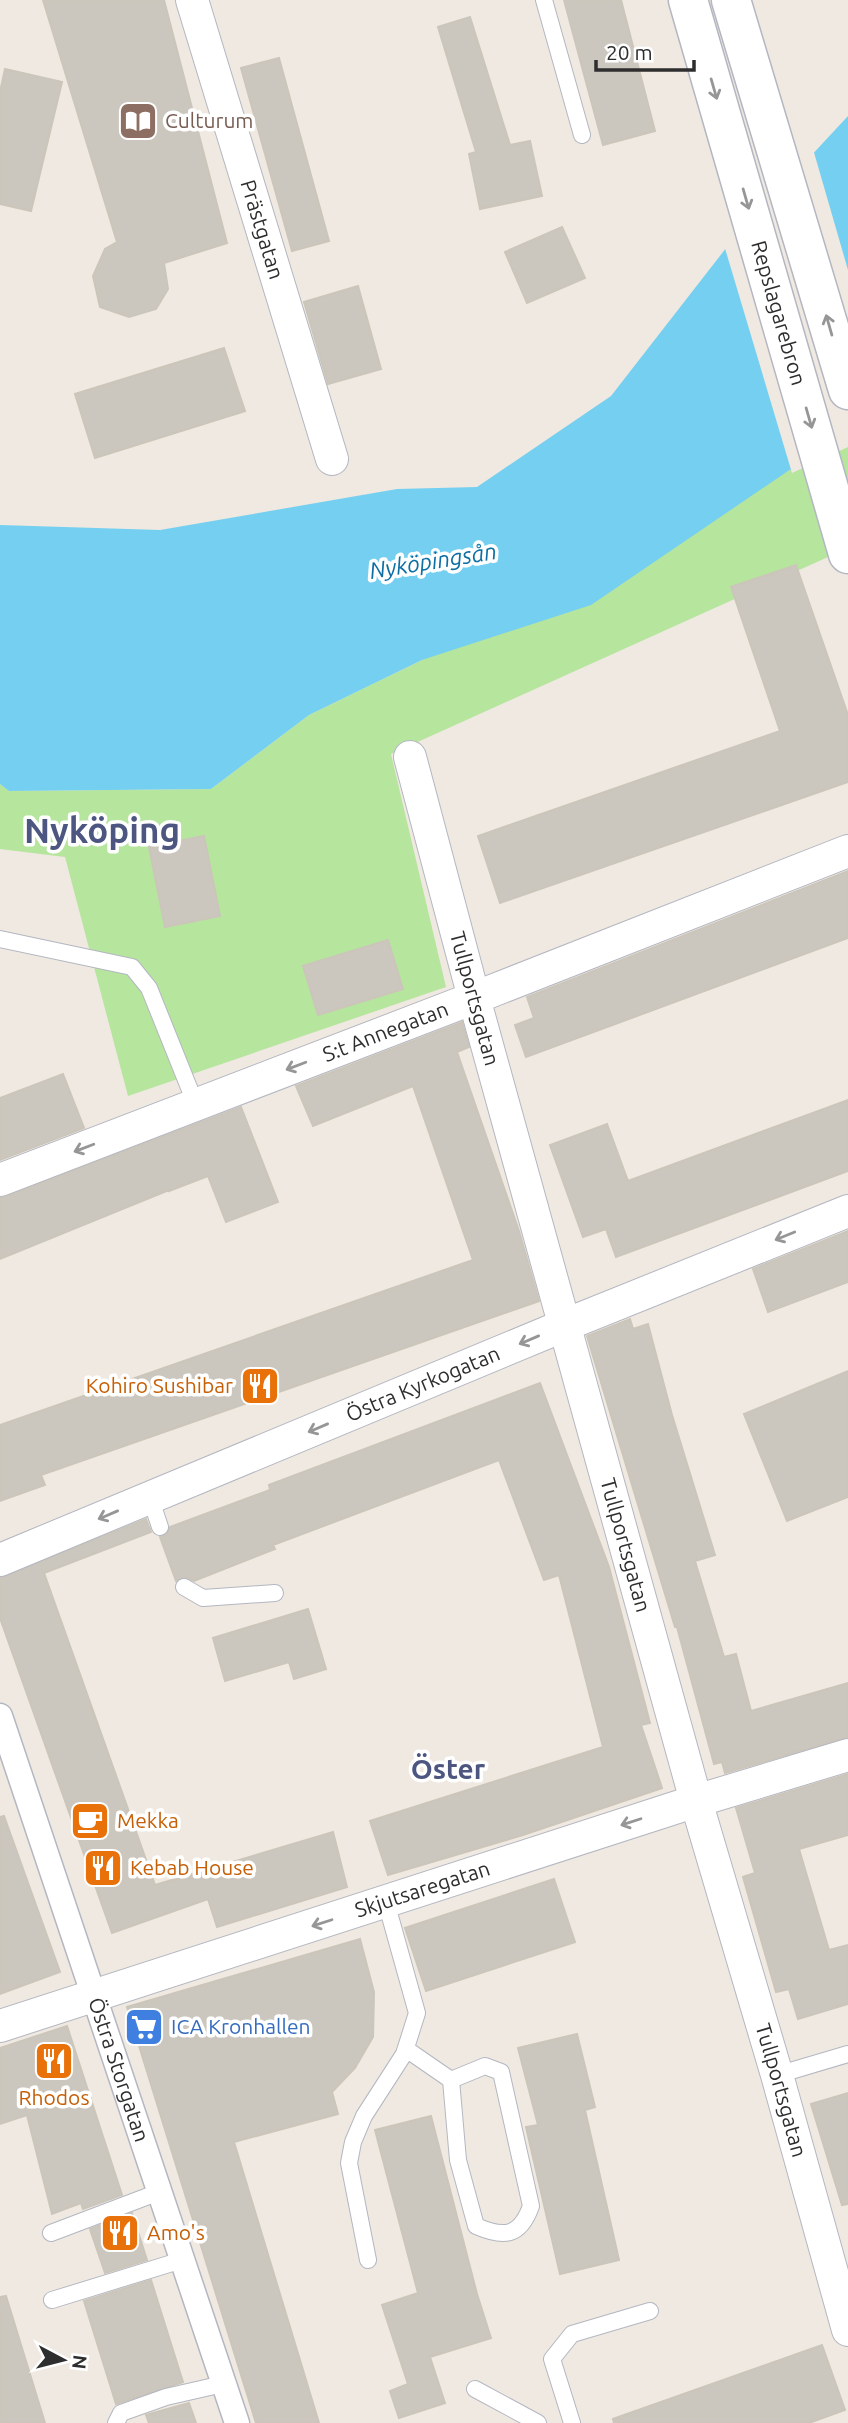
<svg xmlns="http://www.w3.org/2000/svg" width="848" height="2423" font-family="Ubuntu,sans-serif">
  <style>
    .green { fill: #b6e59e }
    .water { fill: #75cff0 }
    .pier { fill: #efe9e1 }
    .building { fill: #cbc7bf; stroke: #cbc5ba; stroke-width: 2 }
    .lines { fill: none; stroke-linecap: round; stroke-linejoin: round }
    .service-casing { stroke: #b4b7c1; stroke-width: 18 }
    .pedestrian-casing { stroke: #b4b7c1; stroke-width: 27 }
    .minor-casing { stroke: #b4b7c1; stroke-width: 34 }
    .secondary-casing { stroke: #b4b7c1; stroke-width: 41 }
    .service { stroke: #fff; stroke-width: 16 }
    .pedestrian { stroke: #fff; stroke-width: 24 }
    .minor { stroke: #fff; stroke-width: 32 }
    .secondary { stroke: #fff; stroke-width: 38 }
    .oneway { stroke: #969696 }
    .labels { text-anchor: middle; stroke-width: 7; stroke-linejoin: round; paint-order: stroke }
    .education-label { font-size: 21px; fill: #785e54; stroke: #fff; text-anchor: start }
    .street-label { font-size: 21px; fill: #2e2e2e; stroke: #fff }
    .food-label { font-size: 21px; fill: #c56008; stroke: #fff; text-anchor: start }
    .shop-label { font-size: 21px; fill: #366cbe; stroke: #fff; text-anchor: start }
    .water-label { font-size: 23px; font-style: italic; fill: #0d6fa3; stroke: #fff }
    .district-label { font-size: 28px; font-weight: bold; fill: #4d5680; stroke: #fff }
    .town-label { font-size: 35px; font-weight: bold; fill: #4d5680; stroke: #fff }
  </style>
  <rect width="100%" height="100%" fill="#efe9e1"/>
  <path class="green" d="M848,443V548L391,754L446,987L128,1096L65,857L0,849V784L9,791L211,789L309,715L422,660L788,471Z"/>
  <path class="water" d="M848,116V443L788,471L591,605L422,660L309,715L211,789L9,791L0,784V525L160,530L397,489L477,487L611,396L730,243Z"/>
  <path class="pier" d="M813,149L848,270V447L792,473L724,245Z"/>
  <path class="building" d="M43,0H164L227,243L164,263L168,289L156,309L129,317L100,307L93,276L105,249L117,242Z
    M564,0H621L655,131L603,145Z
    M470,17L510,145L530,141L542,196L480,209L469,154L476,152L438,27Z
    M279,58L329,241L292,251L241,68Z
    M5,69L62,82L31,211L0,204V92Z
    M562,227L585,278L527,303L505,252Z
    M358,286L381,369L328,384L304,302Z
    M224,348L245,411L95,458L75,394Z
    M796,565L848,715V782L500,903L478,836L780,731L731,587Z
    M204,836L220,916L165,927L149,847Z
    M848,871V938L526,1057L515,1025L534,1018L527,997Z
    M388,940L403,989L318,1015L303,966Z
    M462,1022L469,1047L457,1052L519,1231L539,1301L41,1475L45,1485L0,1501V1425L473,1260L413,1086L313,1126L296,1086Z
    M63,1074L84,1128L0,1160V1098Z
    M848,1100V1171L616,1257L606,1229L583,1237L550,1145L607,1124L628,1181Z
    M241,1107L278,1202L226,1222L208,1176L169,1191V1190L0,1259V1198Z
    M848,1231V1282L768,1312L753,1269Z
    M630,1319L633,1329L648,1324L672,1415L715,1555L695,1561L724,1657L736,1654L751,1711L848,1683V1737L725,1773L722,1762L714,1764L677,1627H675L587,1336Z
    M848,1371V1497L787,1521L744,1414Z
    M540,1383L609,1567L650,1723L641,1725L662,1788L523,1835L388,1875L370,1821L603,1747L559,1575L544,1580L499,1460L273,1545L275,1549L194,1581L185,1577L176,1581L160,1537L167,1534L170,1527L270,1490L269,1485Z
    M146,1519L151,1532L44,1573L155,1885L333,1832L347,1887L217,1927L208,1899L112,1933L0,1618V1578Z
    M308,1609L326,1669L294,1679L289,1662L225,1681L213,1638Z
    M848,1774V1835L799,1849L829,1950L848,1945V2004L798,2019L789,1989L776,1992L743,1877L755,1873L736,1808Z
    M4,1816L60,1972L0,1994V1817Z
    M554,1879L575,1942L426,1991L405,1928Z
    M360,1939L374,1992L373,2037L355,2068L332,2092L338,2114L234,2142L319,2423H256L127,2007Z
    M67,2026L122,2195L83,2209L81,2203L52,2214L27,2115L0,2124V2048Z
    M577,2034L595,2107L585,2110L619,2260L560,2274L526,2127L538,2125L518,2048Z
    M848,2093V2204L842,2205L811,2104Z
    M431,2116L477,2294L491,2338L430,2357L445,2403L399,2418L390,2391L408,2384L382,2305L418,2293L375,2130Z
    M132,2213L147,2260L105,2273L90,2229Z
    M151,2280L183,2382L116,2404L84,2301Z
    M6,2296L45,2423H0V2297Z
    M822,2345L845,2410L809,2423H614L613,2419Z
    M189,2403L196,2423H149L146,2415Z"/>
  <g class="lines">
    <g class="service-casing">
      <path id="service" d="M544,0L582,135
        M0,939L132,967L149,988L196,1105
        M150,1497L160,1527
        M184,1587L203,1598L275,1593
        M406,2049L451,2080L458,2160L476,2226C504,2238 520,2237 531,2206L501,2072L485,2066L451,2080
        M777,2075L848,2054
        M51,2233L159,2192
        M368,2260L349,2163L353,2142L364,2116L404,2054L417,2013L386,1902
        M52,2300L182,2260
        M475,2389L538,2423
        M116,2423L121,2413L166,2397L223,2384
        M572,2423L552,2359L572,2334L650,2311"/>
    </g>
    <g class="pedestrian-casing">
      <g id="pedestrian">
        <path id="s1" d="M0,1716L237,2423"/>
      </g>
    </g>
    <g class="minor-casing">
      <g id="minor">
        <path id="s2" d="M192,0L332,459"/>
        <path id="s3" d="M410,757L474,998L696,1801L777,2075L848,2330"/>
        <path id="s4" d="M0,1180L474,998L848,851"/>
        <path id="s5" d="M0,1560L565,1325L848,1211"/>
        <path id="s6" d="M0,2026L696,1801L848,1755"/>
      </g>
    </g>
    <g class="secondary-casing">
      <g id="secondary">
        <path id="s7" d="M688,0L848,554"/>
        <path d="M731,0L848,390"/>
      </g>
    </g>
    <use href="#service" class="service"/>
    <use href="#pedestrian" class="pedestrian"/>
    <use href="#minor" class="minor"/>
    <use href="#secondary" class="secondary"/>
  </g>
  <defs><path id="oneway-shaft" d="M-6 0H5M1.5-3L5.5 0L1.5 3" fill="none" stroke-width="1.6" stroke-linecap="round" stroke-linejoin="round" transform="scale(1.75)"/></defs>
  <g class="oneway">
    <use href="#oneway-shaft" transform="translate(714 89) rotate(74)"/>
    <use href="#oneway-shaft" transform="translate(746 199) rotate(74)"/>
    <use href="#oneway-shaft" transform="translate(829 325) rotate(-106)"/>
    <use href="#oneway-shaft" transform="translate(809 418) rotate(74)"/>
    <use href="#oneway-shaft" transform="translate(296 1066) rotate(159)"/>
    <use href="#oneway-shaft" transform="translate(84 1148) rotate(159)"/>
    <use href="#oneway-shaft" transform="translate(785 1236) rotate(158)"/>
    <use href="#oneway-shaft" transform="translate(529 1340) rotate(157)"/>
    <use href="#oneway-shaft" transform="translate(318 1428) rotate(157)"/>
    <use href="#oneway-shaft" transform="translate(108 1515) rotate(157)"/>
    <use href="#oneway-shaft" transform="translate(631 1822) rotate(162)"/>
    <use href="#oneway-shaft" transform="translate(322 1923) rotate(162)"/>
  </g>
  <defs>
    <g id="library-square" transform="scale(2.0125)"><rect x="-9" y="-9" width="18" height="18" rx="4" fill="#8d6e63" stroke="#fff"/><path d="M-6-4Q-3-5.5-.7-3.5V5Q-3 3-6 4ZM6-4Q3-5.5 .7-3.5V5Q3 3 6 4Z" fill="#fff"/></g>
    <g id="restaurant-square" transform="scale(2.0125)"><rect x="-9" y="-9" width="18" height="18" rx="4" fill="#e8710a" stroke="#fff"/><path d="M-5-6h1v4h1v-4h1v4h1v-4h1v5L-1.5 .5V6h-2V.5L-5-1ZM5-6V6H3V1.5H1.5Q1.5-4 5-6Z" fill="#fff"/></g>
    <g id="cafe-square" transform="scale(2.0125)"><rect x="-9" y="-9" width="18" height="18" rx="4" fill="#e8710a" stroke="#fff"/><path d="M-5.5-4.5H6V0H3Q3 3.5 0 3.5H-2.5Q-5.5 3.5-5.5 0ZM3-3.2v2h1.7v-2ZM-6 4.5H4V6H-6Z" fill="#fff"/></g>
    <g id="supermarket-square" transform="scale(2.0125)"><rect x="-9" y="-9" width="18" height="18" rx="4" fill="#3f7fe0" stroke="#fff"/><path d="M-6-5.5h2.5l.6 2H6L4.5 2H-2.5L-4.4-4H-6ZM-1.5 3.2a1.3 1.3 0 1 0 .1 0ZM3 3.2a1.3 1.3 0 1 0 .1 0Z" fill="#fff"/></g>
  </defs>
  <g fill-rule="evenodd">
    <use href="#library-square" x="138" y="121"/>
    <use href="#restaurant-square" x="260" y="1386"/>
    <use href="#cafe-square" x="90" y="1821"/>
    <use href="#restaurant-square" x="103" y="1868"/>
    <use href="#supermarket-square" x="144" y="2027"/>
    <use href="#restaurant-square" x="54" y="2061"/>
    <use href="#restaurant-square" x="120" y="2233"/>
  </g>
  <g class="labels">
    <g class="education-label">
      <text x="165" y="128">Culturum</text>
    </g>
    <g class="street-label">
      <text dy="7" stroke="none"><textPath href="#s2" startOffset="240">Prästgatan</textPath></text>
      <text dy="7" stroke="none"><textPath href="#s7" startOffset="326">Repslagarebron</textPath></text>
      <text dy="7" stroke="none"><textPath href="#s3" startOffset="250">Tullportsgatan</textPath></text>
      <text dy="7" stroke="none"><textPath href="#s4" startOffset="413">S:t Annegatan</textPath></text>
      <text dy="7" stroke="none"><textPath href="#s5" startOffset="458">Östra Kyrkogatan</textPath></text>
      <text dy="7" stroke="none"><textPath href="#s3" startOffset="817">Tullportsgatan</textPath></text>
      <text dy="7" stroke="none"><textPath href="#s6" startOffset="444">Skjutsaregatan</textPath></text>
      <text dy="7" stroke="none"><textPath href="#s1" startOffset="373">Östra Storgatan</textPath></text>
      <text dy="7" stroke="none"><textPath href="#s3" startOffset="1384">Tullportsgatan</textPath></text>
    </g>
    <g class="food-label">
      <text x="233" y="1393" text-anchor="end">Kohiro Sushibar</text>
      <text x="117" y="1828">Mekka</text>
      <text x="130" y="1875">Kebab House</text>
      <text x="54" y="2105" text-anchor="middle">Rhodos</text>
      <text x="147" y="2240">Amo's</text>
    </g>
    <g class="shop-label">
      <text x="171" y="2034">ICA Kronhallen</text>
    </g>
    <g class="water-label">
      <text transform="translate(433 561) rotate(-9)" y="8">Nyköpingsån</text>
    </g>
    <g class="district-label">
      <text x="448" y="1779">Öster</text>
    </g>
    <g class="town-label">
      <text x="102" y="843">Nyköping</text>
    </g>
  </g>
  <g transform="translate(63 2360) rotate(97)" stroke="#ffffff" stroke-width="5" paint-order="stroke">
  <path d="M0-5L12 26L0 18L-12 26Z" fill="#2e2e2e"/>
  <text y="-10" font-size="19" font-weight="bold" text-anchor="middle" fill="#2e2e2e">N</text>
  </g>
  <path d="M596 60v10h98v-10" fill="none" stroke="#2e2e2e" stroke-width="3.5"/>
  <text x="606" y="60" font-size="21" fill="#2e2e2e" stroke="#ffffff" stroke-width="5" paint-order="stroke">20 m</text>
</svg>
